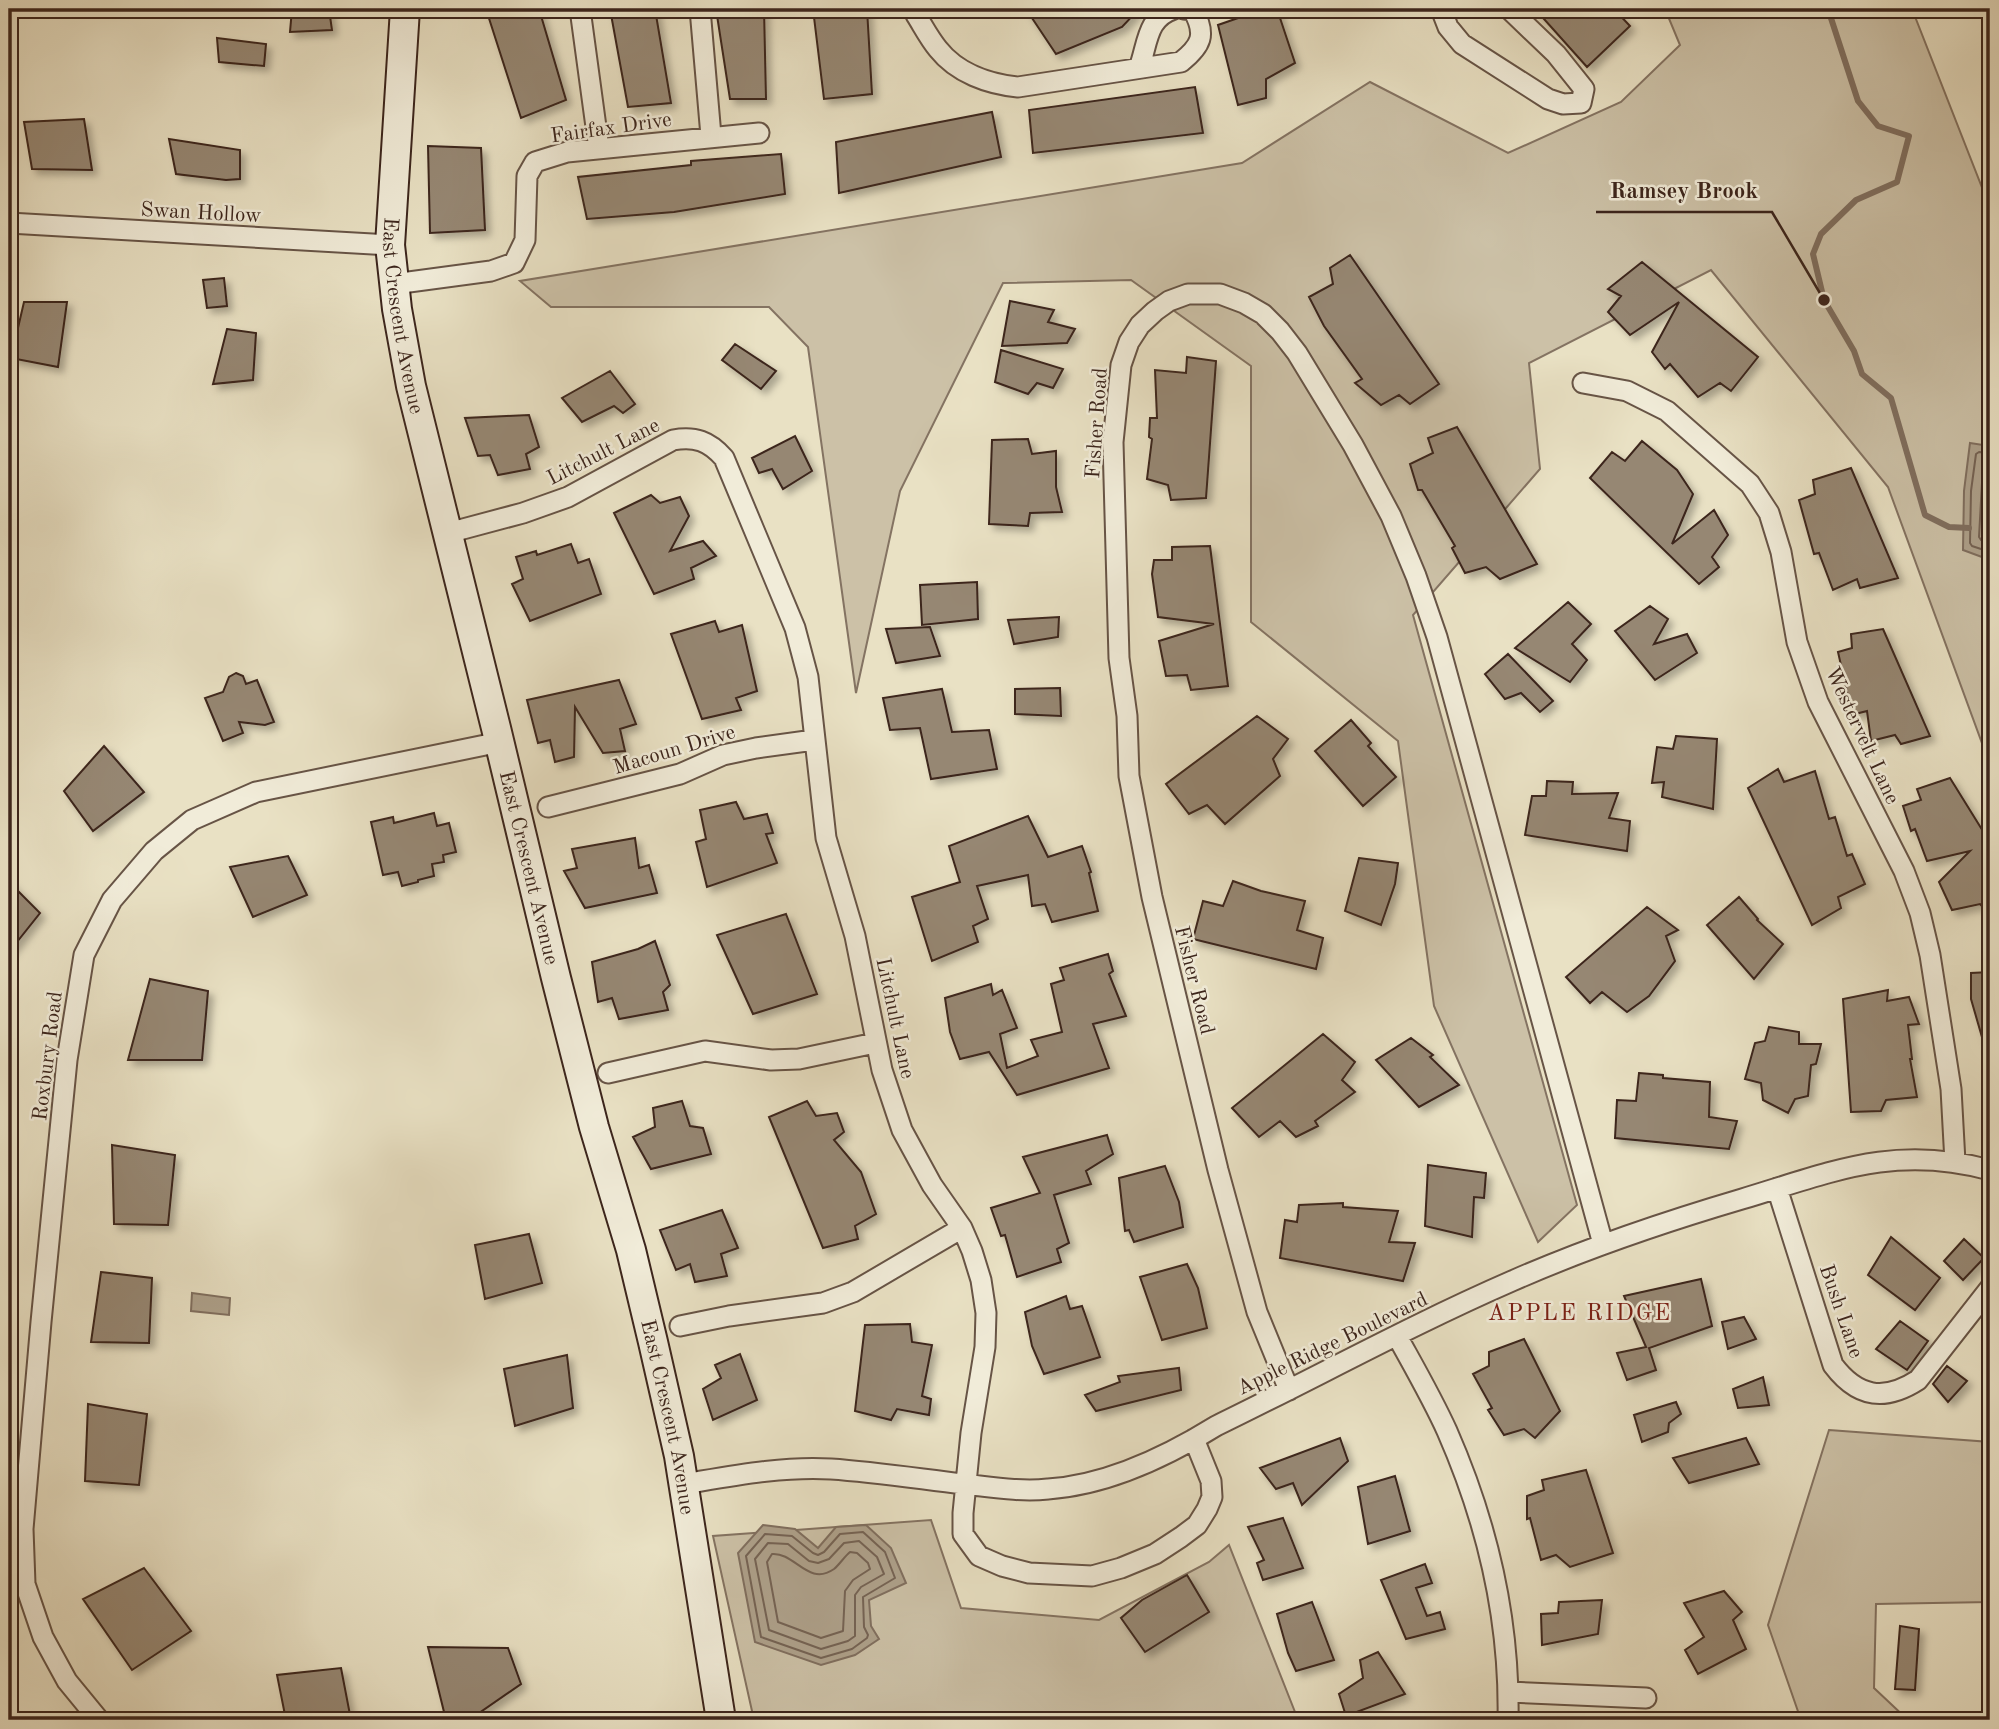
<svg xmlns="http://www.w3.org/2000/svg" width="1999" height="1729" font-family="'Old Standard TT',serif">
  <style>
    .green { fill: #ccc1a7; stroke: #847362; stroke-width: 2 }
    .water { fill: #aea18b; stroke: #806f5f; stroke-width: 2 }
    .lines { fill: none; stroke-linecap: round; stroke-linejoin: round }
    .shore { stroke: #756354; stroke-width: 2 }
    .stream { stroke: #806f5f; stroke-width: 6 }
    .building { fill: #968773; stroke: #3c251c; stroke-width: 2; filter: url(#shadow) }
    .street-casing { stroke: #675446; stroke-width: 23 }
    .secondary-casing { stroke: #3c251c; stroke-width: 32 }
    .street { stroke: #f1ecd9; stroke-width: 19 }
    .secondary { stroke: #f1ecd9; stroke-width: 28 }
    .labels { text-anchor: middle; stroke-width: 5; stroke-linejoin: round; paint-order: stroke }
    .street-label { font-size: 21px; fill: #3c251c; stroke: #f1ecd9 }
    .neighbourhood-label { font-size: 23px; letter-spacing: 2px; fill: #7a1f14; stroke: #f1ecd9 }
    .leader { fill: none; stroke: #3c251c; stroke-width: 2.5 }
    .callout-dot { fill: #3c251c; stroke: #f1ecd9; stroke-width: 2.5 }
    .callout-label { font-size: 23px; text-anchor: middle; font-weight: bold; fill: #3c251c; stroke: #f1ecd9; stroke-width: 5; stroke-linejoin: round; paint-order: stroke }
  </style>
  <defs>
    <filter id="shadow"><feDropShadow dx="5" dy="5" stdDeviation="3.5" flood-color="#0004"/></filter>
  </defs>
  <rect width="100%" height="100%" fill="#e9e1c4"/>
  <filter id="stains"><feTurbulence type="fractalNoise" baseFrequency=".00286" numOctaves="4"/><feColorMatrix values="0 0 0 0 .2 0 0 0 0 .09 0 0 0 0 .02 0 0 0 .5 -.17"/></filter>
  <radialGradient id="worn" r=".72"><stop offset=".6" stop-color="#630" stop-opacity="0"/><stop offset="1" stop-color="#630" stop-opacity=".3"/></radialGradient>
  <path class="green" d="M1665,9H1912L1990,208V765L1888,487L1711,270L1529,363L1540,469L1413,615L1577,1205L1538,1242L1434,1006L1398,741L1251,622V366L1131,280L1003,283L900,491L856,693L808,347L769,307H551L520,281L1242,163L1370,82L1508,153L1621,102L1680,45Z
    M1829,1430L1990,1442V1602L1876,1604L1874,1688L1908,1720H1801L1768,1625Z
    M931,1520L961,1608L1099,1620L1209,1562L1229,1545L1297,1717L1300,1720H754L713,1536Z"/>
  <path class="water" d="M1970,443L1990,446V560L1963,550L1964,491Z
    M192,1293L230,1298L229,1315L191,1311Z
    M763,1525L795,1529L818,1548L836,1527L866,1525L891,1548L906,1583L869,1600L871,1626L879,1639L855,1655L821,1665L755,1642L738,1553Z"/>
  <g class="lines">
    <path class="shore" d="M1990,453L1979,452L1976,454L1971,491L1970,543L1972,546L1990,552
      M1990,461L1983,465L1979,537L1981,540L1990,543
      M863,1532L885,1552L895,1578L863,1597L864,1627L868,1635L867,1638L852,1649L821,1658L761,1637L746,1556L765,1534L792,1536L813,1553L818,1555L824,1552L840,1534Z
      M859,1541L877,1557L884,1574L861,1587L855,1595V1636L848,1641L821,1649L769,1630L755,1559L768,1543L788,1544L809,1561L818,1563L829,1559L844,1543Z
      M850,1552L857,1553L868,1563L870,1569L853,1580L845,1591L843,1631L821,1638L778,1622L767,1562L772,1554C795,1552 808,1587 834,1569C840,1564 844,1557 850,1552Z"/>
    <path class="stream" d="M1828,9L1858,101L1878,126L1909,136L1897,182L1856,200L1821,234L1813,254L1824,300L1854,351L1862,374L1891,398L1925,515L1949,527L1969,528"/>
  </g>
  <path class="building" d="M292,9H329L332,30L290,32Z
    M486,9H539L566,100L521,118Z
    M610,9H655L671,103L628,107Z
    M716,9H764L766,99H730Z
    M813,9H867L872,94L824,99Z
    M1026,9H1139L1122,27L1056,54Z
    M1264,9H1277L1295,63L1266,79V98L1238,105L1218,25Z
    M1535,9H1614L1630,26L1587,67Z
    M217,38L266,44L264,66L219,62Z
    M1195,87L1203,133L1033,153L1029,110Z
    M992,112L1001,157L839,193L836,142Z
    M84,119L92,170L32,169L24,122Z
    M169,139L240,150V179L226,180L176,174Z
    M428,146L481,148L485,230L430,233Z
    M781,154L785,194L674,212L587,219L578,177L691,165V161Z
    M1350,255L1439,384L1410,404L1399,395L1381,405L1355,383L1362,379L1324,326L1309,297L1333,284L1330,268Z
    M1642,262L1758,357L1731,391L1720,383L1698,397L1670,364L1665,369L1652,352L1679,302L1630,335L1608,312L1621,296L1608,289Z
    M224,278L227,306L207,308L203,280Z
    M1010,301L1054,310L1048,322L1075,329L1067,343L1002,346Z
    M24,302H67L58,367L11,358Z
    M227,329L256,333L253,380L213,384Z
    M735,344L776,371L761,389L722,360Z
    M1001,350L1063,369L1053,388L1037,383L1028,394L995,382Z
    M1187,357L1216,361L1206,498L1171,500L1168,485L1147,479L1152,439L1149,437L1150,418H1157L1155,370L1186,373Z
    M610,371L635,404L623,413L614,406L582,422L562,398Z
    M529,415L539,447L526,454L530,469L498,475L490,455L478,456L465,418Z
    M1457,427L1537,564L1500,579L1486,567L1465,573L1452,548L1455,546L1422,490H1418L1410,464L1433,453L1428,438Z
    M795,436L812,471L783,489L772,469L759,473L752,458Z
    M1028,439L1032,454L1056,451V487L1062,512L1030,513L1028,526L989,524L992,440Z
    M1642,441L1677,470L1693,494L1672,544L1714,510L1728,535L1712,557L1719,567L1699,584L1590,478L1612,452L1625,461Z
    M1851,468L1898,578L1860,588L1857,579L1833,590L1819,553L1814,554L1799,500L1815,494L1813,480Z
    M651,495L660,503L680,497L689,516L670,551L703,541L716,556L691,568L694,579L654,594L614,513Z
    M571,544L578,563L589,559L601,594L530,621L512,584L523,579L516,557L536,551L537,555Z
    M1210,546L1228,686L1191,690L1187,675L1166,676L1159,641L1214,624L1158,617L1152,574L1154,560H1172V547Z
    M977,582L978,619L922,625L920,585Z
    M1568,602L1591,624L1572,644L1587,660L1570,682L1515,648Z
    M1650,606L1668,619L1654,644L1687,634L1697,653L1655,680L1615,631Z
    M1059,617L1058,637L1014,644L1008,620Z
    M715,621L719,632L742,625L757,691L736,698L741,710L702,719L671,634Z
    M930,627L940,656L896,663L886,629Z
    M1883,629L1930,736L1901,744L1895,735L1871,741L1867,711L1855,714L1845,692H1847L1838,652L1852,648L1851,634Z
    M1508,654L1553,701L1540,712L1521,693L1505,699L1485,674Z
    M236,673L243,676L246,684L257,680L274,722L265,725L239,722L243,733L223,741L205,698L223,692L229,677Z
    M619,680L636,724L620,729L625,751L603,753L575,707L574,757L555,762L550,740L538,743L527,700Z
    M1060,688L1061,716L1015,714V689Z
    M942,689L952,732L989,730L997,769L931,779L920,728L890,730L883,698Z
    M1257,716L1288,739L1273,759L1280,776L1225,824L1207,805L1189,814L1166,784Z
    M1351,720L1371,743L1368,746L1396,777L1363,806L1315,751Z
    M1676,736L1717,739L1713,809L1662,797L1664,782L1652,783L1657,747L1673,749Z
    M104,746L144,792L93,831L64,791Z
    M1778,769L1784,782L1815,771L1829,819L1835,817L1847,856L1852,854L1865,884L1838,897L1841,908L1812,925L1748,788Z
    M1950,778L1986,836L1990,831V915L1980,904L1952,910L1939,882L1970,851L1927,861L1915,829L1911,831L1903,806L1921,800L1917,789Z
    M1547,781L1573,782L1572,794L1618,793L1609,818L1630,821L1627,851L1525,835L1532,796H1546Z
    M736,802L744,819L767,814L773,833L766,834L777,863L707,887L696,842L706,839L700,810Z
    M434,813L437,826L449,823L456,852L443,855L444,862L432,864L434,876L418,880V882L402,886L398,872L383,875L371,822L393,817L394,823Z
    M1028,816L1048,857L1082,846L1091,872L1089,873L1098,911L1052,922L1045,904L1032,906L1028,875L977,886L988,919L973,926L978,942L932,961L912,897L960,882L949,846Z
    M635,838L639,868L649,865L657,893L585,908L564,871L577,868L572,849Z
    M288,856L307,895L253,917L230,867Z
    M1359,858L1398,863L1395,884L1381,925L1345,911Z
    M1233,881L1261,891L1305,901L1297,930L1323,938L1316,969L1193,939L1203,901L1223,906Z
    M9,882L40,913L9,952Z
    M1739,897L1758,919L1757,920L1783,944L1754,979L1707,925Z
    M1647,907L1678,930L1666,936L1675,961L1649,996L1627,1012L1602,992L1590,1003L1566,977Z
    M786,914L817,994L753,1014L717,935Z
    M655,941L670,985L663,992L668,1010L619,1019L612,998L598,1002L592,962L638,949Z
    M1108,954L1113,971L1109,974L1126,1016L1093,1024L1109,1068L1017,1095L989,1052L960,1059L950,1032L945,998L991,984L993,995L1002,990L1017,1028L1000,1034L1007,1068L1038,1056L1031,1040L1062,1032L1051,984L1064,980L1060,968Z
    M1990,972V1050L1986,1051L1971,999V973Z
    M150,979L208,991L202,1060H128Z
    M1888,990L1887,1001L1909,997L1919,1024L1908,1025L1912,1059H1910L1917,1097L1886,1100L1881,1111L1851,1112L1843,999Z
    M1769,1027L1799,1032V1044H1821L1816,1064L1811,1065L1808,1096L1795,1099L1788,1113L1763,1100L1761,1083L1745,1079L1755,1043L1765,1041Z
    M1323,1034L1355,1062L1342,1080L1355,1092L1315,1121L1318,1126L1296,1137L1280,1121L1259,1137L1232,1108Z
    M1411,1038L1433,1055L1430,1057L1459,1085L1419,1107L1376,1060Z
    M1639,1073L1663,1075V1078L1710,1082L1709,1117L1737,1121L1729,1149L1615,1138L1617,1100L1636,1101Z
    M682,1101L690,1126L703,1128L711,1154L651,1169L633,1137L655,1127L653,1108Z
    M807,1101L816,1116L837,1113L844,1132L834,1140L861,1172L876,1214L855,1226L858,1239L823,1248L769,1117Z
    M1107,1135L1113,1154L1086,1171L1091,1184L1054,1195L1069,1243L1057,1249L1061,1262L1017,1277L1005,1235L1001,1236L991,1208L1040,1193L1023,1157Z
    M112,1145L175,1155L168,1225L114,1224Z
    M1428,1165L1486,1173L1484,1198L1474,1197L1472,1237L1425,1226Z
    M1165,1166L1179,1202L1183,1227L1134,1242L1129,1230L1125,1231L1119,1178Z
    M1343,1203V1207L1398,1211L1389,1242L1415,1243L1403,1281L1280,1258L1285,1220L1297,1222L1299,1205Z
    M722,1210L738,1248L721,1254L727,1276L695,1282L690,1264L676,1270L660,1230Z
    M529,1234L542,1283L485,1299L475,1245Z
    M1891,1237L1940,1278L1915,1310L1868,1275Z
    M1964,1239L1984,1258L1963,1280L1944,1261Z
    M1187,1264L1198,1288L1207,1328L1162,1340L1140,1277Z
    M101,1272L152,1278L149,1343L91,1342Z
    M1701,1279L1712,1326L1649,1348L1656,1370L1627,1380L1617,1353L1646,1347L1624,1296Z
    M1066,1296L1070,1309L1082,1306L1100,1357L1044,1374L1032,1346L1025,1312Z
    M1744,1317L1756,1339L1728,1349L1722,1322Z
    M1900,1321L1928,1341L1907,1370L1876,1349Z
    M910,1324L912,1342L932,1345L922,1396L931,1399L929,1415L897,1409L891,1420L855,1411L865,1325Z
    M1524,1339L1560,1411L1535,1438L1524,1429L1504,1435L1488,1410L1492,1408L1473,1374L1489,1366V1352Z
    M740,1354L757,1400L713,1420L703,1389L721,1378L715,1365Z
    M567,1355L573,1408L515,1426L504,1369Z
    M1947,1366L1967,1381L1948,1402L1933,1384Z
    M1179,1368L1181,1390L1096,1411L1085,1395L1120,1382L1118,1376Z
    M1763,1377L1769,1405L1738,1408L1733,1389Z
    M1676,1402L1681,1414L1669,1423L1668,1432L1642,1442L1634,1415Z
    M88,1404L147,1414L139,1485L85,1481Z
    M1340,1438L1348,1461L1302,1505L1293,1483L1276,1489L1260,1468Z
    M1746,1438L1759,1464L1689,1483L1673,1458Z
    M1586,1470L1613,1553L1570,1567L1556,1555L1541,1560L1530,1518L1527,1519V1496L1544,1490L1542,1480Z
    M1395,1476L1410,1531L1368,1544L1358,1487Z
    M1283,1518L1303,1568L1263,1580L1257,1563L1264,1560L1248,1527Z
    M1425,1564L1432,1583L1416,1588L1427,1616L1440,1612L1445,1629L1406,1639L1381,1580Z
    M144,1568L191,1631L132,1670L83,1599Z
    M1187,1575L1209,1612L1145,1652L1121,1618L1142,1600Z
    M1724,1591L1742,1612L1733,1620L1746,1649L1698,1674L1685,1650L1704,1637L1684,1603Z
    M1602,1600L1598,1634L1542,1645L1541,1614L1558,1613L1559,1602Z
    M1312,1602L1334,1660L1296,1671L1288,1653L1277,1614Z
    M1900,1626L1919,1629L1915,1690L1895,1689Z
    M428,1647L508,1648L521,1684L479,1713L446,1720Z
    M1378,1652L1405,1694L1346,1716L1339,1694L1363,1678L1360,1660Z
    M341,1668L351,1720H286L277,1675Z"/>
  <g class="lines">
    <g class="street-casing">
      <path id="street" d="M580,9L599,149
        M700,9L711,136
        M915,9L916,15C923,26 929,38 938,49C957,73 988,84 1018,87L1181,62C1201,46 1207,35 1193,10L1184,9
        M1441,9L1448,27L1462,44L1548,99L1563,104L1581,103L1584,89L1556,54L1509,9
        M1139,68C1148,44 1146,18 1174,9
        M9,223L390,245
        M394,284L491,271L514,263L525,240L527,176L535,162L567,152L759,133
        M1583,383L1627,391L1667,411L1750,484L1769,513L1781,552L1797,642L1818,702L1904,871L1920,913L1930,955L1951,1089L1955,1162
        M448,533L523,513L568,497L673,440C695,436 709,441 724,458L795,628L808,677L826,838L855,936L882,1070L902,1130L932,1185L962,1228L972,1251L981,1280L986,1313L985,1347L971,1433L963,1513V1534L979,1556L1002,1566L1029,1573L1092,1576L1121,1568L1155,1554L1181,1537L1197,1525L1207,1509L1212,1497L1211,1481L1194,1439
        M548,807L680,774L723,755L756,748L814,740
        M608,1073L705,1051L771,1060L799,1059L875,1043
        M1777,1188L1833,1365C1857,1397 1884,1402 1918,1380L1990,1288
        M680,1326L729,1316L823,1303L853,1292L962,1228
        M1397,1336C1414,1367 1432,1398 1447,1431C1487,1522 1510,1620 1508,1720
        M1289,1390L1257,1312L1218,1170L1152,897L1129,776L1127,716L1119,658L1113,442L1121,365L1129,342L1140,325L1155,311L1169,301L1188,294H1220L1244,303L1263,314L1280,331L1297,353L1353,445L1391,516L1416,576L1437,637L1603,1244
        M684,1484C732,1476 782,1466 831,1469C875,1472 920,1479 963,1484C991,1487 1020,1492 1048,1489C1108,1485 1166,1457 1216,1426C1315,1378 1411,1325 1512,1281C1587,1248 1664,1222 1742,1199C1832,1172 1894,1144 1990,1170
        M1509,1692L1646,1698
        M99,1720L67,1681L43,1637L25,1584L23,1529L41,1322L67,1060L84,955L112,900L154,851L192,820L256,792L500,742"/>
    </g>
    <g class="secondary-casing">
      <g id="secondary">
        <path id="s1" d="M405,9L390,245L397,309L411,386L496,728L556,978L594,1127L631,1250L653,1342L679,1456L721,1720"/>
      </g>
    </g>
    <use href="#street" class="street"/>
    <use href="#secondary" class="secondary"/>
  </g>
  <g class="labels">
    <g class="street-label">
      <text transform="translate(611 127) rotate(-8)" y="7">Fairfax Drive</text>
      <text transform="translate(201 212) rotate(3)" y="7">Swan Hollow</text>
      <text dy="7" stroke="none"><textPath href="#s1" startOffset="308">East Crescent Avenue</textPath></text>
      <text transform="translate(1096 423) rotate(-86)" y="7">Fisher Road</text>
      <text transform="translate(603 451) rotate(-27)" y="7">Litchult Lane</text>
      <text transform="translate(1863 735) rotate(65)" y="7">Westervelt Lane</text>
      <text transform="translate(674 749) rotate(-17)" y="7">Macoun Drive</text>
      <text dy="7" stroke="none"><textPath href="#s1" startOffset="875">East Crescent Avenue</textPath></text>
      <text transform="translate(1195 980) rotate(76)" y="7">Fisher Road</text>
      <text transform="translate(896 1018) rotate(78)" y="7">Litchult Lane</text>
      <text transform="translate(47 1056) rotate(-83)" y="7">Roxbury Road</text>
      <text transform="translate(1842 1311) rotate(71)" y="7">Bush Lane</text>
      <text transform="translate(1332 1343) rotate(-26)" y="7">Apple Ridge Boulevard</text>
      <text dy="7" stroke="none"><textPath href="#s1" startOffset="1442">East Crescent Avenue</textPath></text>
    </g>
    <g class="neighbourhood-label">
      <text x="1580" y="1320">APPLE RIDGE</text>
    </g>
  </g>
  <path class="leader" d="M1824 300L1772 212H1596"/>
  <circle class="callout-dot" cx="1824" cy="300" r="7"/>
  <g class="callout-label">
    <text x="1684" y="198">Ramsey Brook</text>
  </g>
  <rect width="1999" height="1729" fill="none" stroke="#e9e1c4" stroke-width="35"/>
  <rect x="10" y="10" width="1978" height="1708" fill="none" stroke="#3c251c" stroke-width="3.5"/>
  <rect x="18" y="18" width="1964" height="1694" fill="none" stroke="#3c251c" stroke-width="2"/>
  <rect width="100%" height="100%" filter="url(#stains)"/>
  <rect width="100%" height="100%" fill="url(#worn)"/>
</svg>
